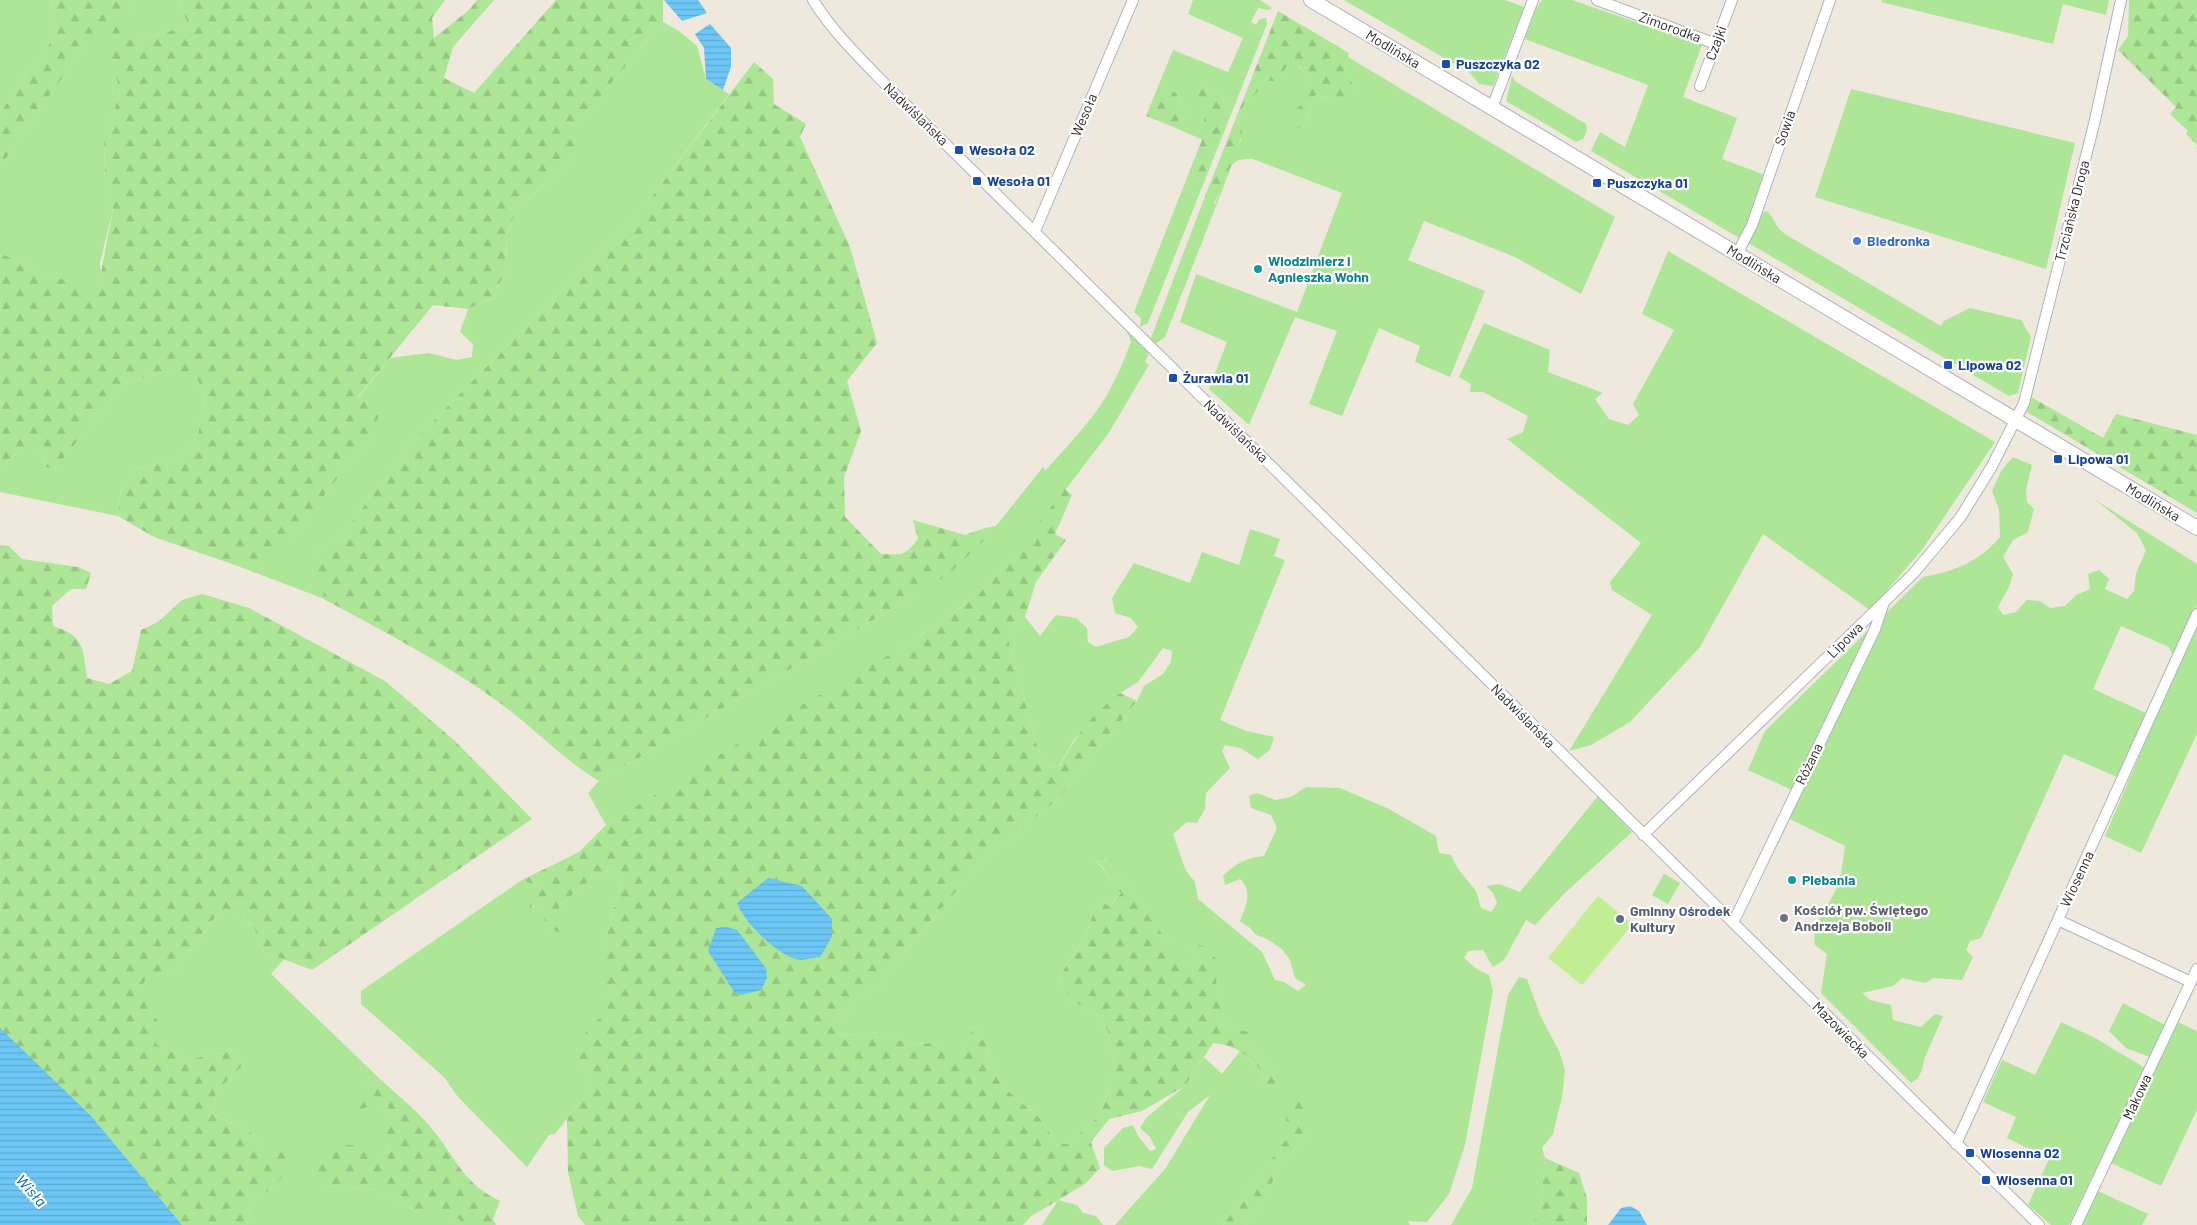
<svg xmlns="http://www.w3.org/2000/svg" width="2197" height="1225" font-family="Barlow,sans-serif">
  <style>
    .green { fill: #ade697 }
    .forest { fill: url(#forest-firs) }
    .pitch { fill: #c1ee93 }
    .water { fill: url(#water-rules) }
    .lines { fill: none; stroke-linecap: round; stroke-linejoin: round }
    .street-casing { stroke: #b1b2c0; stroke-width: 12 }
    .secondary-casing { stroke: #b1b2c0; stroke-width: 16 }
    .street { stroke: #fff; stroke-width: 10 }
    .secondary { stroke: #fff; stroke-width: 14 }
    .transit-dot { fill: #1a4fb4; stroke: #fff; stroke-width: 2 }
    .shop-dot { fill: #3f7fe0; stroke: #fff; stroke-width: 2 }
    .culture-dot { fill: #0f9aa8; stroke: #fff; stroke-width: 2 }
    .worship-dot { fill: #6b7280; stroke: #fff; stroke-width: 2 }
    .service-dot { fill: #5c6f8a; stroke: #fff; stroke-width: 2 }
    .labels { text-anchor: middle; stroke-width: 4.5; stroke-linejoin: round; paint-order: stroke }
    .street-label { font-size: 14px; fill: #2b2b2b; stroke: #fff }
    .transit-label { font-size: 14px; font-weight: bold; fill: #164399; stroke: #fff; text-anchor: start }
    .shop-label { font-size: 14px; font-weight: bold; fill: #366cbe; stroke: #fff; text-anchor: start }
    .culture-label { font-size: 14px; font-weight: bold; fill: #0d838f; stroke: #fff; text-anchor: start }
    .worship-label { font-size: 14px; font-weight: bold; fill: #5b616d; stroke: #fff; text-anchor: start }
    .service-label { font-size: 14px; font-weight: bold; fill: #4e5e75; stroke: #fff; text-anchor: start }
    .water-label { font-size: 15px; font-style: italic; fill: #0863a3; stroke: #fff }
  </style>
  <defs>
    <pattern id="forest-firs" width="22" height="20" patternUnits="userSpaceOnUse" patternTransform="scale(1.25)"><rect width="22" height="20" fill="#ade697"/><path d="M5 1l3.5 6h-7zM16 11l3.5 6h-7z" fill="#95c582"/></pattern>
    <pattern id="water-rules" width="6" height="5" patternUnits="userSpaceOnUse" patternTransform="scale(1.25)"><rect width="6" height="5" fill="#6cc7f4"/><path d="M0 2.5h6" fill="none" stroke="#5eabd1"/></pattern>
  </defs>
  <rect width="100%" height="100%" fill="#eee8dd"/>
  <path class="green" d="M0,0H51L57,33L0,113Z
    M132,0H179L188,25L140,41L118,80L120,93L104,139L105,180L113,209L100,263L101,275L97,295L2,254L0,256V167L84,45L121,31Z
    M1193,0H1260L1272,8L1268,10L1258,8L1251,22L1256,25L1259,20L1264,18H1266L1267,24L1148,323L1140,327L1141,318L1134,312L1188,175L1203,180L1233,104L1201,84L1206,102L1203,140L1176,128L1179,118H1191L1176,93L1159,84L1173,50L1228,72L1243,38L1188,14Z
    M1344,0H1505L1524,7L1493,86L1479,84L1470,73Z
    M1542,0H1572L1702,45L1683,97L1737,118L1722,159L1765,175L1748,226L1741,239L1591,151L1600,132L1625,147L1648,85L1525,39L1535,11Z
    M1882,0H2109L2106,15L2063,4L2053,44L1881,2Z
    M663,22L679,31L697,46L706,79L729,94L647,203L402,453L400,461L344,531L315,555L326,590L322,598L235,565L274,560L355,455L371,439L358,398L390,358L429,353L456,360L472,357L473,344L460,332L468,309L493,298L507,267L506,236L516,211L575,155V126Z
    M1348,57L1615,217L1581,294L1515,257L1424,221L1408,260L1485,291L1450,377L1415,362L1420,346L1379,328L1342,416L1309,404L1337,331L1295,317L1249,425L1209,389L1227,342L1180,322L1196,274L1297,312L1342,193L1253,159C1244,159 1239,158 1232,165L1165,337L1155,344L1151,341V338L1204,199L1215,204L1234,152L1241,140L1236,124L1246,100L1254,96L1266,81H1274L1288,66H1298L1308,75C1302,94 1301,108 1303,128L1315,95L1341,100L1356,89L1344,70Z
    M1512,76L1516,82L1586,124L1587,130L1583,139L1576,142L1506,101Z
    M1851,89L2075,143L2046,269L1815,197Z
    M1767,211C1776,220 1774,226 1785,234L1941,326L1944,321L1970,308L2021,320L2031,337L2018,393L2009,396L1747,242L1759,214Z
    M1668,251L1995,442L1921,551L1870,610L1763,534L1700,647L1630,722L1591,745L1569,751L1652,615L1612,590L1610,582L1641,543L1507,439L1523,432L1528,416L1483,392H1470L1471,384L1459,377L1484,323L1550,350L1548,372L1603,393L1595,399L1609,419L1628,425L1639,415L1633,404L1674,330L1642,314Z
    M1111,314L1148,350L1149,353L1145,362L1149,365L1108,434L1033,532L1002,570L968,602L908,644L606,825L588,793L599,781L914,596L985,539V528L996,526L1043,467L1046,470C1067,446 1091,422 1107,395C1117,378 1124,360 1131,342L1127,331Z
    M166,371L185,372L197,379L205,394L198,434L178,458L137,469L121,489L118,516L0,492V468L25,447H37L42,453L46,467L54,470L124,384Z
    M2013,457L2032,465L2026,490L2027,502L2034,509L2028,532L2013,540L2003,557L2013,574L2009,587L1998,607L2003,615L2016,612L2027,600L2040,601L2050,608L2065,606L2076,595L2090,589L2088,574L2099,570L2109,579L2105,589L2127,599L2134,591L2136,574L2146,550L2137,533L2094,499L2197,564V606L2172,654L2169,647L2121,626L2093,689L2146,713L2117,777L2064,754L1981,938L1970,941L1966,950L1973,957L1962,980L1934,978L1925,983L1902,978L1893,986L1862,993L1870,1000L1891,1005L1893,1020L1921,1027L1935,1014L1943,1016L1925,1057L1922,1070L1918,1078L1911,1083L1821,993L1827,954L1815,945C1810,922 1831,905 1838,885C1842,873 1843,859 1845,846L1786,817L1792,790L1748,770L1765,731L1923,577C1956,571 1978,562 2000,537L1999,509L1992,491L2001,471Z
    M1250,529L1280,539L1274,556L1285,560L1220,720L1246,731L1274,737L1270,750L1258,759L1240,748L1225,745L1222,751L1230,768L1206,793L1205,809L1197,823L1187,822L1173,834L1186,871L1195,882L1198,899L1262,952L1275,980L1284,982L1298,991L1306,985L1295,978L1290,960L1282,949L1267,939L1256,935L1250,928L1240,921C1245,907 1254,892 1240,879L1225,885L1223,876C1236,863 1246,858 1264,856L1277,828L1271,815L1251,808L1249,796L1257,793L1275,800L1291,797L1306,787L1340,788L1389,809L1436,836L1439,853L1451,855L1458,869L1476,891L1481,908L1491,912L1497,903L1493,893L1486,886L1499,884L1520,892L1598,796L1632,832L1565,893L1535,925L1526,920L1504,960L1493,967L1483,950L1468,951L1464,958L1478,970L1489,975L1493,991L1465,1145L1449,1194L1427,1222L1408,1221L1410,1225H1246L1263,1201L1280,1167L1306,1135L1286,1111L1288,1138L1223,1225H1115L1165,1169L1210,1095L1188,1112L1152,1169L1139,1166L1112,1171L1104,1165V1148L1123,1128L1133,1125L1138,1136L1150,1151L1156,1149L1150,1137L1140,1128L1147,1117L1185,1086L1204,1057L1222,1074L1240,1051L1262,1071L1263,1087L1276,1084L1269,1061L1246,1043L1247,1032L1229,1026L1224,1018L1216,980L1191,947L1197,971L1181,961L1127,885L1105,859L1094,858L1121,892L1110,906L1100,902L1093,914L1085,937L1059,977L1071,1001L1095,1012L1108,1031L1115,1069L1100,1115L1069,1144H1056L1043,1121L1001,1085L979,1027L972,1028L965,1050L937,1043L909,1044L880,1032L837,1036L839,1019L855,1000L879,986L905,951L978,866L1059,798L1137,701L1144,686L1163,674L1171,662L1172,651L1163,648L1138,682L1120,693L1075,738L1059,766L1043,767L1008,639L1025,617L1040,636L1056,615L1076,618L1087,628L1088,642L1096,647L1129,637L1138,627L1131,618L1115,613L1112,598L1134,563L1190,583L1202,552L1239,565Z
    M2197,628V734L2141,853L2105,836L2180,661Z
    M609,870L621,881L604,946L609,988L605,1014L596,1022L577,1066L591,1077L589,1090L555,1134L549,1135L527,1167L458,1097L444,1077L361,1004V991L522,880L537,886L531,908L540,904L546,925L559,933V905L584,886L592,876Z
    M1664,874L1680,883L1668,904L1652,895Z
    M219,912H237L254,928L264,952L284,959L271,974L380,1079L363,1087L378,1104L387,1106L393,1115L390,1148L379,1159L324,1186L379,1190L418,1212H450L460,1220L458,1225H247L251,1199L273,1189L285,1149H264L250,1131L213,1115L216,1092L244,1064L231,1051L190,1059L156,1044L139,990L147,976L174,971Z
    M1519,977L1527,979L1540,1015L1559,1051L1565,1070L1562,1097L1553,1134L1542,1148L1545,1158L1541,1207L1533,1225H1451L1472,1188L1508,995Z
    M2123,1003L2165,1025L2150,1057L2126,1048L2109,1031Z
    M2061,1022L2095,1038L2145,1068L2069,1225H2051L2028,1205L2049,1159L2007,1138L2016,1117L1983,1102L2002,1060L2035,1075Z
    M2178,1022L2197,1031V1110L2161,1186L2111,1163Z
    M2098,1191L2148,1214L2142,1225H2081Z
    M1058,1200L1077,1205L1083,1213L1096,1216L1103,1225H1042Z"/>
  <path class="forest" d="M51,0H132L122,32L84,46L0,167V113L57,33Z
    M179,0H445L432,18L434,38L470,9L477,0H494L453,47L444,78L474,93L556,0H663V22L575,126V155L516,211L506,236L507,267L493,298L468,309L433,305L358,397L380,411L371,439L355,455L274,561L235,565L154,537L118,516L121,489L137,469L178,458L198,434L205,394L197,379L185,373L166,371L124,384L54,470L46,467L42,453L37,448L25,447L0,468V256L2,254L97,294L113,209L105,180L104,139L120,93L110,49L127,36L140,41L188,25Z
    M2129,0H2197V145L2186,134L2188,131L2170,114L2176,107L2118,50L2128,36Z
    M1278,11L1349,53L1344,70L1356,89L1352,99L1341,100L1315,95L1303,128L1290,129L1289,115L1301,105L1302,92L1308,75L1299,66H1288L1274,81H1266L1254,96L1246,100L1236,124L1242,129C1241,146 1222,186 1214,204L1204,199Z
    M754,62L773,79L774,104L806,124L800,137L850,247L877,343L847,381L861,431L844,477L845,517L881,554C901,555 906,556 918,539L913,520L965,535L985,528V539L950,573L914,596L599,781C562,759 534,728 500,703C444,662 382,631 322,598L325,590L308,576L315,555L344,531L400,461L402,453L647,203Z
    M1159,84L1176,93L1191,118L1179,119L1176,128L1146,116Z
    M1201,84L1233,104L1203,180L1188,175L1202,140L1206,102L1195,95Z
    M2031,397L2103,438L2116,414L2197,435V513L2027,412Z
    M1065,489L1072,495L1055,534L1066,540L1036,582L1025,617L1008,639L1043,767L1060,766C1077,734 1091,715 1120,693L1137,701L1059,798L978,866L905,951L879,986L855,1000L839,1019L837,1036L880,1032L909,1044L937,1043L965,1049L972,1028L979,1027L1001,1085L1043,1121L1056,1144H1069L1100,1115L1115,1069L1108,1031L1095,1012L1071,1001L1059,977L1085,937L1093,914L1100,902L1110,906L1121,893L1102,867L1094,858L1096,852C1122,872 1140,904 1160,931C1171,946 1180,961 1196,970L1191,947L1196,944L1204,946L1222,965L1216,980L1224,1018L1229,1026L1248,1032L1246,1043L1269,1061L1276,1084L1263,1087L1262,1071C1244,1054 1239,1046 1213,1043L1185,1086L1142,1111L1109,1119L1091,1142L1100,1168L1085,1184L1030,1217L1023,1225H585L578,1216L568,1172L567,1119L589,1090L591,1077L577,1066V1054L589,1024C607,1019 606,1004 609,988L600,983L604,946L621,881L609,870L592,876L584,886L559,905V933L546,925L540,904L530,908L529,897L537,886L522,880L579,852L606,825L786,714L908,644L968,602L1002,570Z
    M0,545L9,546L22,559L78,567L91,573L86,589H71L52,606L53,626C85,636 83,649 87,678L109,684L132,671L141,630L158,622L182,600L202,594L249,608L385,681L455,741L532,819L312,970L264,952L254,928L237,912H219L174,971L147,977L139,990L159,1024L156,1044L190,1059L231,1051L244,1064L216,1092L213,1115L250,1131L264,1149H285L294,1160L273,1189L251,1199L247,1225H181L0,1032Z
    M380,1079C399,1096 421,1114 437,1135C459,1164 465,1184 500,1201L493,1219L496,1225H458L460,1220L450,1212H418L379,1190L324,1186L312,1158L329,1145H356L379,1159L390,1148L382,1127L393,1115L387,1106L378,1104L350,1112L363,1087Z
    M1299,1100L1306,1114V1135L1280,1167L1263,1201L1246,1225H1223L1287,1138L1286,1111Z
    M1545,1158L1579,1173L1587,1198V1225H1533L1541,1207Z"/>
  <path class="pitch" d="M1598,896L1633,924L1582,985L1548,958Z"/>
  <path class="water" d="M664,0H698L707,13L682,21Z
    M710,24L731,48V67L723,90L706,79L704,48L695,34Z
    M768,878L802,886L832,919V937L820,957C813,958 803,961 796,959C777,955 743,921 737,903Z
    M727,927L737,930L766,968L767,978L761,990L741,995L734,992L708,951L716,928Z
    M0,1028L91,1116L182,1225H0Z
    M1630,1206L1639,1211L1647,1225H1608L1621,1208Z"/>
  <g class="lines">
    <g class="street-casing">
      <path id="street" d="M813,0C834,34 863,61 891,90L2039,1225
        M1597,0L1716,44
        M1700,86L1732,0
        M1492,108L1533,0
        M1035,231L1133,0
        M1737,254L1752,225L1830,0
        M1643,835L1913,574L1960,518L1991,468L2024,403L2095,120L2121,0
        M2058,920L2191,982
        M1733,923L1875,629L1883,605
        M1956,1144L2197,614
        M2076,1225L2197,969"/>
    </g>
    <g class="secondary-casing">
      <path id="secondary" d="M1311,0L2197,528"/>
    </g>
    <use href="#street" class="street"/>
    <use href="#secondary" class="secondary"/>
  </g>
  <g class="transit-dot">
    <rect x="1441" y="59" width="10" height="10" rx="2.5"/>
    <rect x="954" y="145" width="10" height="10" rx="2.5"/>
    <rect x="972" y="176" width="10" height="10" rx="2.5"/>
    <rect x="1592" y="178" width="10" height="10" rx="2.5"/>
    <rect x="1943" y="360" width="10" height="10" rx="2.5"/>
    <rect x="1168" y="373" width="10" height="10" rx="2.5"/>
    <rect x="2053" y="454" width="10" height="10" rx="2.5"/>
    <rect x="1965" y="1148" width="10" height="10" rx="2.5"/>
    <rect x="1981" y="1175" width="10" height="10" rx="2.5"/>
  </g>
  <circle class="shop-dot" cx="1857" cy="241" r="5"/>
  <g class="culture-dot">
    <circle cx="1258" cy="269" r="5"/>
    <circle cx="1792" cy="880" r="5"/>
  </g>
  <circle class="worship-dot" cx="1784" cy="918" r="5"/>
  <circle class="service-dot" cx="1620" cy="919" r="5"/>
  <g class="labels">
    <g class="street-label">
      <text transform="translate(1670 27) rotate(20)" y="5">Zimorodka</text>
      <text transform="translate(1716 43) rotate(-70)" y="5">Czajki</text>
      <text transform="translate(1393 49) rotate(31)" y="5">Modlińska</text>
      <text transform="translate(916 114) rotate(44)" y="5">Nadwiślańska</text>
      <text transform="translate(1084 115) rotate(-67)" y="5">Wesoła</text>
      <text transform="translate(1785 128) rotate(-71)" y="5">Sowia</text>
      <text transform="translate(2072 211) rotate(-76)" y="5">Trzciańska Droga</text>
      <text transform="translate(1754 264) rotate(31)" y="5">Modlińska</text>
      <text transform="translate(1236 431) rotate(44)" y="5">Nadwiślańska</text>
      <text transform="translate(2153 502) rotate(31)" y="5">Modlińska</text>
      <text transform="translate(1845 640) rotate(-45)" y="5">Lipowa</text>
      <text transform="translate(1523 716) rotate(45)" y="5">Nadwiślańska</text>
      <text transform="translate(1809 764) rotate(-64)" y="5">Różana</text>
      <text transform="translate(2077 879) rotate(-65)" y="5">Wiosenna</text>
      <text transform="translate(1841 1030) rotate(45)" y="5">Mazowiecka</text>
      <text transform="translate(2137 1097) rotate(-65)" y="5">Makowa</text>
    </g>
    <g class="transit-label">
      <text x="1456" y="69">Puszczyka 02</text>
      <text x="969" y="155">Wesoła 02</text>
      <text x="987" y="186">Wesoła 01</text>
      <text x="1607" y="188">Puszczyka 01</text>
      <text x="1958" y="370">Lipowa 02</text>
      <text x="1183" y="383">Żurawia 01</text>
      <text x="2068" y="464">Lipowa 01</text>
      <text x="1980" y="1158">Wiosenna 02</text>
      <text x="1996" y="1185">Wiosenna 01</text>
    </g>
    <g class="shop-label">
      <text x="1867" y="246">Biedronka</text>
    </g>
    <g class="culture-label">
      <text x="1268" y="266">Wlodzimierz i<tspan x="1268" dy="16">Agnieszka Wohn</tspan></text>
      <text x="1802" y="885">Plebania</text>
    </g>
    <g class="worship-label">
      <text x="1794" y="915">Kościół pw. Świętego<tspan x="1794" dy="16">Andrzeja Boboli</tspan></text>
    </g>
    <g class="service-label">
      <text x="1630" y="916">Gminny Ośrodek<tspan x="1630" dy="16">Kultury</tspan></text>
    </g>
    <g class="water-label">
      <text transform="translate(31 1191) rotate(48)" y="5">Wisła</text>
    </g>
  </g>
</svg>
